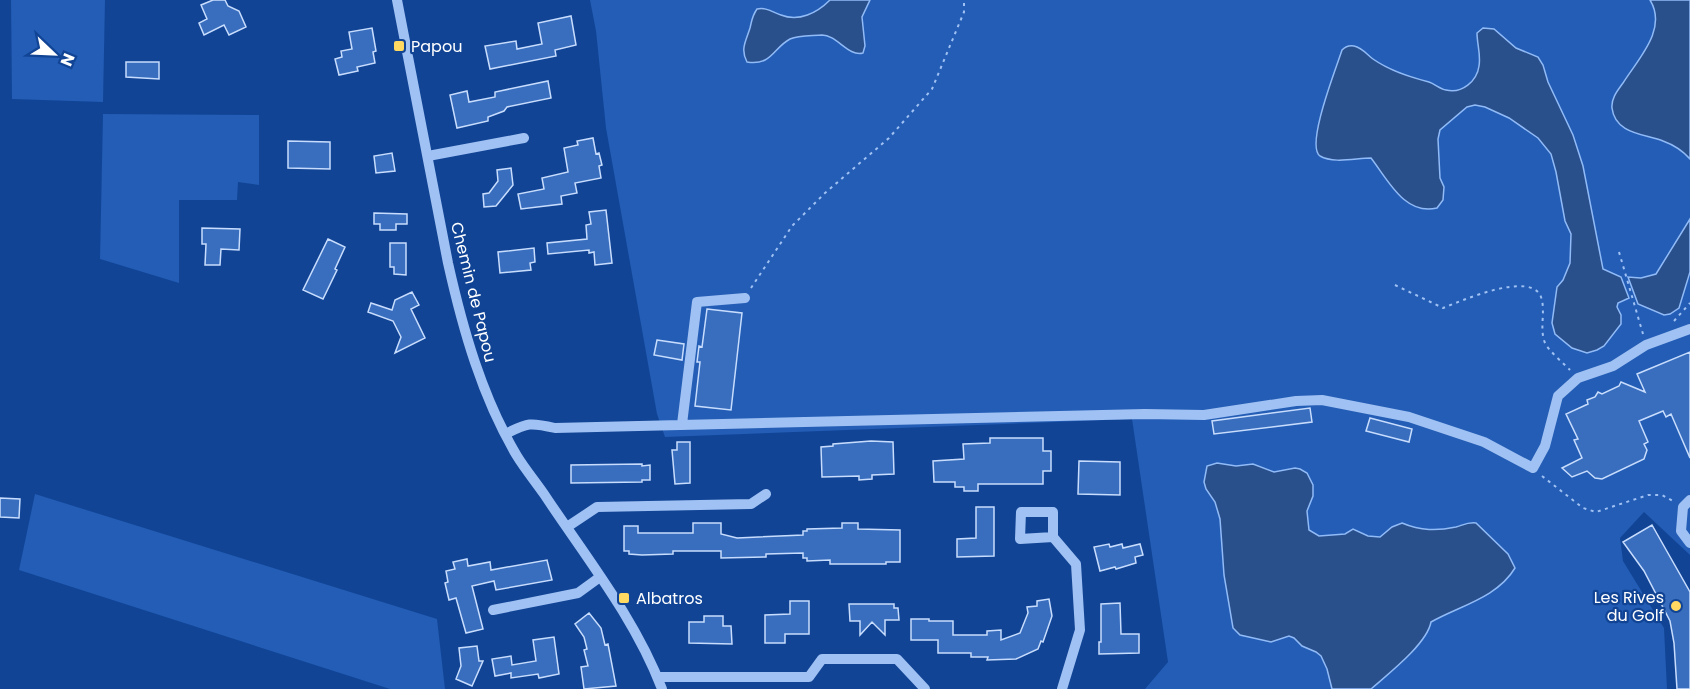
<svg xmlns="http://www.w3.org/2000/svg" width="1690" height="689" font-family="Poppins,sans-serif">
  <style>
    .green { fill: #235db5 }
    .water { fill: #2a508c; stroke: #91bbf7; stroke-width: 1.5 }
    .building { fill: #396ebe; stroke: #c8ddfd; stroke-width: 1.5 }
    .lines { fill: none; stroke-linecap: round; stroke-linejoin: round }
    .path { stroke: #a0c1f3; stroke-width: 2; stroke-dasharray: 3 4.5; stroke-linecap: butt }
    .minor { stroke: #a0c1f3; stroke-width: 10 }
    .poi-dot { fill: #ffd962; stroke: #114495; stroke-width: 2 }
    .labels { text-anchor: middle; stroke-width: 4.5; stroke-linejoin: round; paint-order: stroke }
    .poi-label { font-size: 16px; fill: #fff; stroke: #114495; text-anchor: start }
    .street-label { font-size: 16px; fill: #fff; stroke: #114495 }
  </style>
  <rect width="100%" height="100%" fill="#114495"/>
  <path class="green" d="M11,0H105L103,102L12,99Z
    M590,0H1690V555L1644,512L1620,538L1623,561L1664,628L1667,689H1145L1168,662L1132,419L665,437L657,414L606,128L596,31Z
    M103,114L259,115V185L238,182L237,200H179V283L100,259Z
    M35,494L437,619L445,689H390L19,570Z"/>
  <path class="water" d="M830,0H870L862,17L865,46L863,53C848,57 837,35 822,35C812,36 799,35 790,39C773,48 772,66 747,62C740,49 746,41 750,28C752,20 752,16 757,9C766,7 772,12 781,15C799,22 817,13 830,0Z
    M1650,0H1690V159C1683,151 1674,145 1663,141C1645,134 1615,134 1612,108C1611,98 1618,90 1623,83C1638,59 1668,29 1650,0Z
    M1483,28L1494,29L1516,48L1538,57L1543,65L1548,82L1573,135L1583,166L1603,269L1621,277L1629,298L1618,303L1617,307L1621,315V324L1604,346L1597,350L1587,353L1572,348L1555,334L1552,323L1557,287L1563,280L1570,263L1571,234L1565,221L1556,172L1551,154L1538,138L1509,118L1485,107L1475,105L1467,107L1440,130L1438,139L1440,178L1444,187L1443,200L1437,208C1405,216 1388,180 1371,158C1356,158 1334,164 1320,156C1305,146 1337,66 1342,50C1346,46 1349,45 1354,46C1363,48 1367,55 1373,59C1390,71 1410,77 1429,82C1435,84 1440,89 1446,90C1462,94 1477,81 1479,66C1481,55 1477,44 1477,33Z
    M1690,219V272L1679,308L1670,314L1664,315L1638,304L1628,277L1641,278L1656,274Z
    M1217,463L1236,466L1253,464L1274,472L1295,468L1300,469L1307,473L1313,485V496L1307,511L1309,530L1319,536L1345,534L1353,529L1368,536L1380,537L1392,527L1402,523C1421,531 1437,531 1456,527C1463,525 1468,522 1476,523L1508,554L1515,568C1497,598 1459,606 1431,622C1427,644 1388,674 1371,689H1332L1327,669L1321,656L1316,652L1302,646L1294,638L1289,636L1271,642L1240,635L1233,628L1224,575L1220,519L1215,502L1206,489L1204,482L1207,466Z"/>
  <path class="building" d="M213,0H225L228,6L239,11L246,27L229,35L224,25L204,35L199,23L207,19L201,5Z
    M571,16L576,45L555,50L556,56L490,69L485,46L516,41L517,49L542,44L538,23Z
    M372,28L376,51L373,52L375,63L357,67L358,71L339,75L335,59L342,57L341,51L352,49L349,32Z
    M126,62H159V79L126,77Z
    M548,81L551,98L507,107L504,111L488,117V121L457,128L450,95L467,91L469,102L495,97V92Z
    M593,138L596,154L599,153L602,165L599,166L601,178L575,183L577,193L561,196L562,204L521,209L518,194L544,189L542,178L568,172L564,148L578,145L577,141Z
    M288,141L330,142V169L288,168Z
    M392,153L395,171L376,173L374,156Z
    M511,168L513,185L496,206L484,207L483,194L489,193L498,181L497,170Z
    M606,210L612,263L595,265L594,252L589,253V250L548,254L547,243L587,239L586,225L591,224L589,212Z
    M374,213L407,214V224H396V230H380V224H374Z
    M202,228L240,229L239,250L221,249L220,265H205L206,244H202Z
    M328,239L345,247L335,269L337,270L323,299L303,290Z
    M390,243H406V275L394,274V267H390Z
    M534,248L535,262L530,263L531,270L500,273L498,252Z
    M412,292L419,305L411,309L425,338L395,353L401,337L393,321L368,312L371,303L392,310L395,300Z
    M707,309L742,313L731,410L695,406L700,362H697L699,346L702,347Z
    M657,340L684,344L682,360L654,355Z
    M1690,352V458L1671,414L1666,417L1663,411L1639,421L1648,442L1644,444L1647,450L1644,459L1602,479L1595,478L1587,471L1572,477L1562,468L1582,458L1574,440L1578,439L1566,414L1588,404L1587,400L1595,397L1598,392L1602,394L1619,386L1621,382L1645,392L1637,374Z
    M1310,408L1312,422L1214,434L1212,421Z
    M1370,418L1412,429L1409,442L1366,431Z
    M990,438H1043V451H1051V471H1043V484H978V491H964V487H955V482H934L933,461L964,459L963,444L990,443Z
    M871,441L893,442L894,474L872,475V479L859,480V476L822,477L821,447L833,446V444Z
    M677,442H690V483L675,484L672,450H677Z
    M1079,461L1120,462V495L1078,494Z
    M642,464V466L650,465V480H642V482L571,483V465Z
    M0,498L20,499L19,518L0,517Z
    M976,507H994V556L957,557V539L976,538Z
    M693,523H721V534L737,538L803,535V531H807V529L842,528V523H858V529L900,530V562H886V564H830V560L807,561V558H803V553L766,554V557L721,558V551H673V554L642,555L629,554V551H624V526H638V533H693Z
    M1652,525L1690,592V689H1677L1674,643L1670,621L1644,571L1623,542Z
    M1109,544L1110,547L1122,544L1123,548L1140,544L1143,555L1135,557L1136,563L1116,569L1115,567L1100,571L1094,547Z
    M467,559L468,566L490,562L491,570L547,560L552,580L496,590L494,581L472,586L483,629L466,633L456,598L449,600L445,583L448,582L446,571L455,569L453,562Z
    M1049,599L1052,616L1043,642L1041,641L1038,649L1016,659L987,660L988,657H971V653H938V640H911V619H929V621H953V635H987V631L1001,630V640L1020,633L1028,613L1027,607L1037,606V601Z
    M790,601H809V634H785V643H765V615L790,614Z
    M1120,603L1121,634H1139V653L1099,654V642H1101V604Z
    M849,604H894V608H898L899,620H885V635L872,622L860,635V621H850Z
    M589,613L601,628L605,645L608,644L616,686L584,689L581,667L588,666L584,650L587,649L584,637L575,624Z
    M704,616H723V626H731L732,644L689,643V622H704Z
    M554,637L559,674L539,678L538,674L511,678V673L495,676L492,659L511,656L512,665L536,661L533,640Z
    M477,646L479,661H483L472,686L456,679L461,666L459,648Z"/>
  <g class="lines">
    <path class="path" d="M1619,252L1643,334
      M1395,285L1443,308C1461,301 1531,270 1541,297C1546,311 1539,329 1545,343C1548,350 1564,364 1570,370
      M751,288L792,226L825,193L889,138L932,89L964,12V0
      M1674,321L1690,303
      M1542,476L1583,508L1596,512L1648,495H1662L1673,501"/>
    <path class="minor" d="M397,0L448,263C463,330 482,397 517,456C525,469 535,481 544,494C585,556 635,618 662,689
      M428,156L524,138
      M682,424L697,302L745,298
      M505,434C528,423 529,422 555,428L1145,414L1204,415L1296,401L1322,400L1409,417L1484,442L1533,468L1545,446L1558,396L1578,378L1613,366L1646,345L1690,329
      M1690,500L1683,507L1681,531L1690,543
      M567,527L597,507L751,504L766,494
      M1053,537L1020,539L1021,512H1053V537L1076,564L1080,630L1062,689
      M493,610L578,593L600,577
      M658,677H809L822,659H897L925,689"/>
  </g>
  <g class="poi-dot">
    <rect x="393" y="40" width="12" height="12" rx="3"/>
    <rect x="618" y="592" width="12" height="12" rx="3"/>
    <circle cx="1676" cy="606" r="6"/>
  </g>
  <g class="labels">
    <g class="poi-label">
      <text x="411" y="52">Papou</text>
      <text x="1664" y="603" text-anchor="end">Les Rives<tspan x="1664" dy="18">du Golf</tspan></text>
      <text x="636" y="604">Albatros</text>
    </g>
    <g class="street-label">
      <text transform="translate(474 292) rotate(76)" y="6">Chemin de Papou</text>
    </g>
  </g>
  <g transform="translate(54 54) rotate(113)" stroke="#114495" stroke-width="4.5" paint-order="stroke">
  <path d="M0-4.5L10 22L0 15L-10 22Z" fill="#ffffff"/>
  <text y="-9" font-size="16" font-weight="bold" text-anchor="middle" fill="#ffffff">N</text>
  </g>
</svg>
